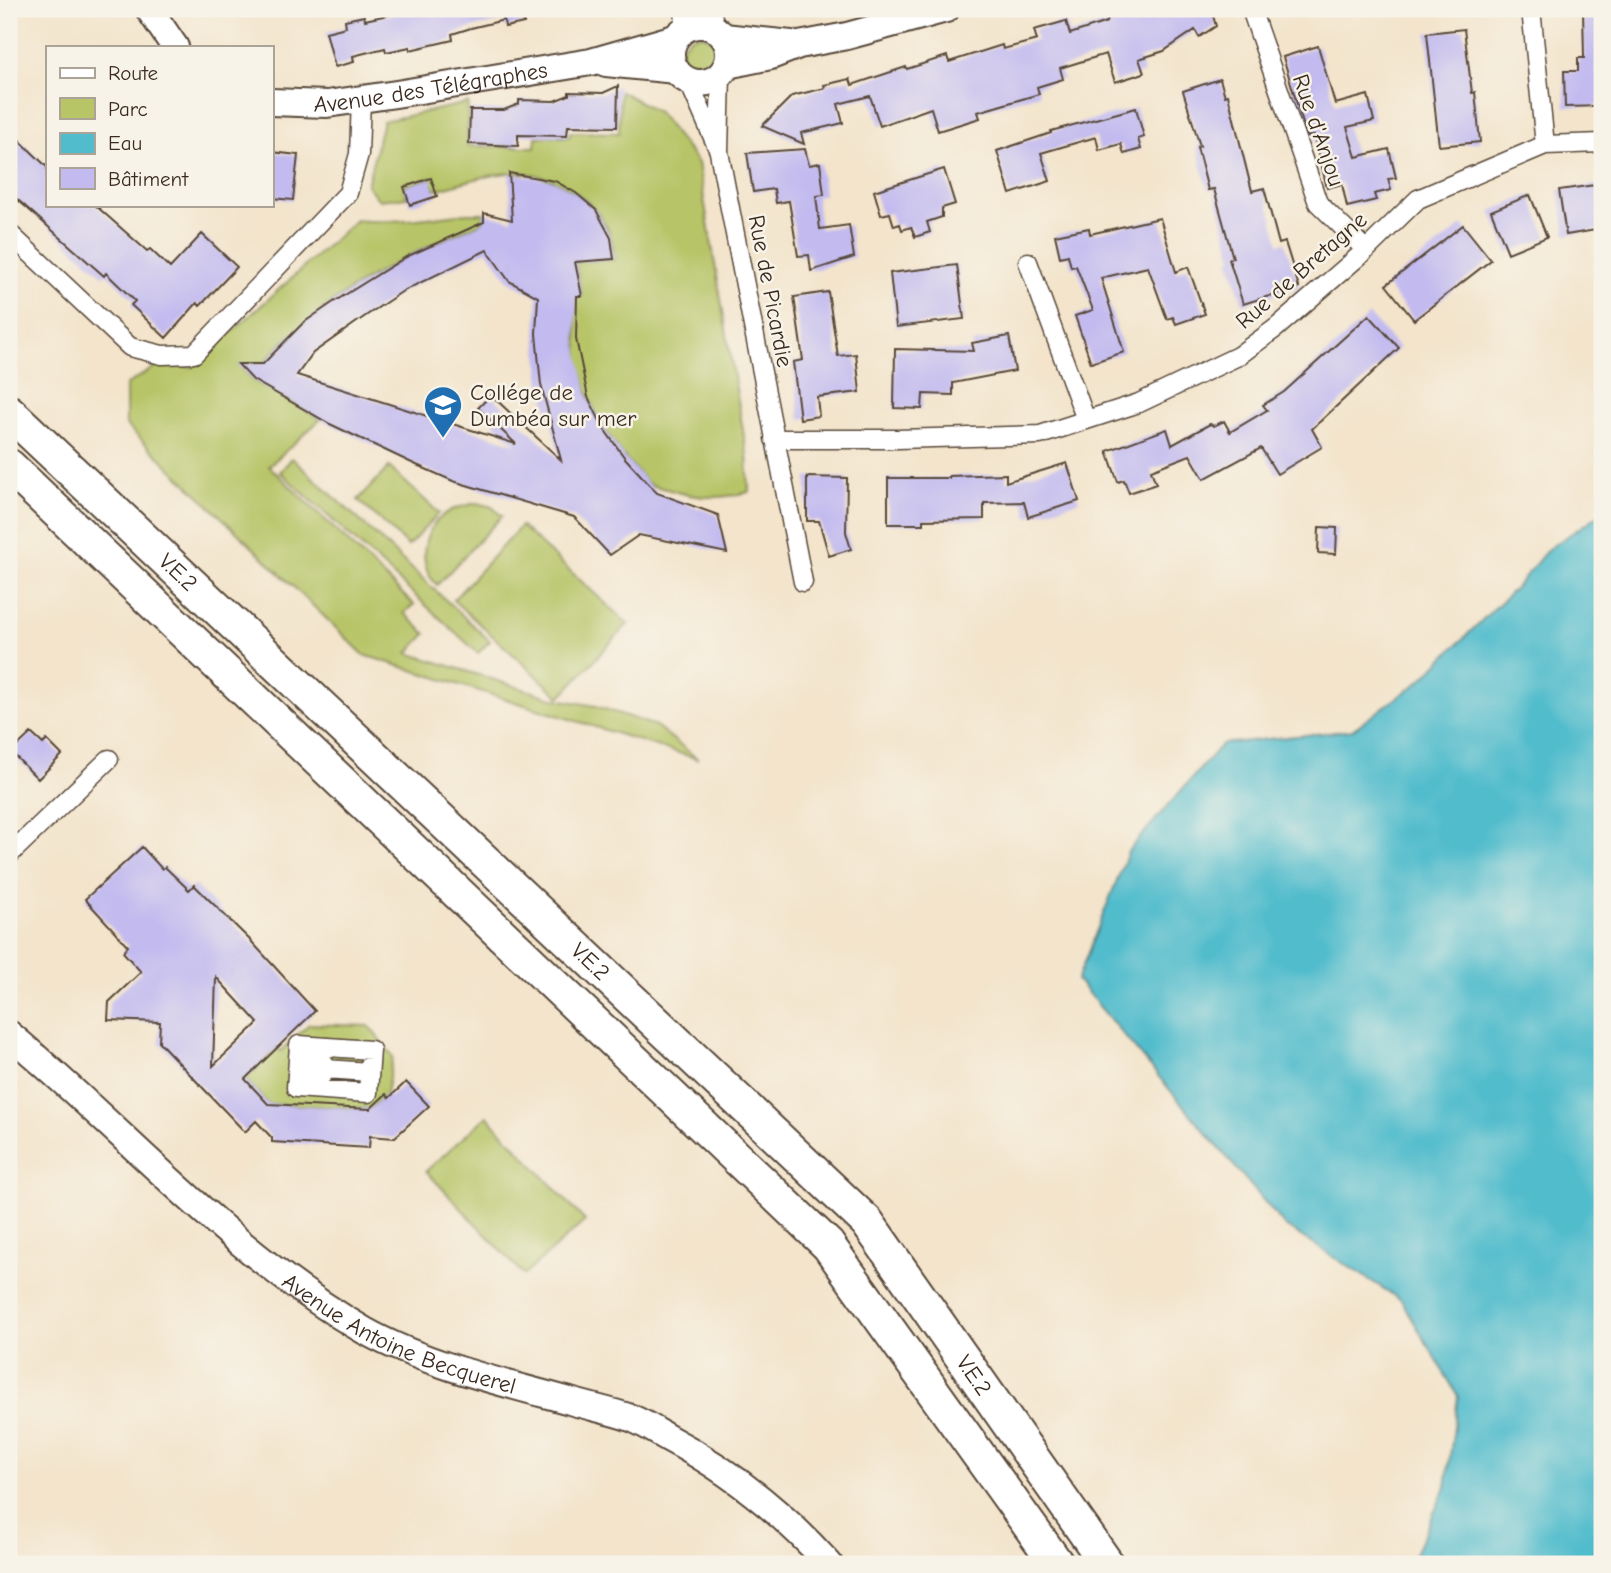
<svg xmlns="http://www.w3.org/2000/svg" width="1611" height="1573" font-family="'Comic Neue',sans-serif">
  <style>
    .green { fill: #b7c567; stroke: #797842; stroke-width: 2 }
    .water { fill: #51bccc; stroke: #467375; stroke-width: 2 }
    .building { fill: #c3bbef; fill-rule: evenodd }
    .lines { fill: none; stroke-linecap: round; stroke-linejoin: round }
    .street-casing { stroke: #574638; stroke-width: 21 }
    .secondary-casing { stroke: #574638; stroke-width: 30 }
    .highway-casing { stroke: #574638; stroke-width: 37 }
    .street { stroke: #fff; stroke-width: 18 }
    .secondary { stroke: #fff; stroke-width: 26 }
    .highway { stroke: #fff; stroke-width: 33 }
    .labels { text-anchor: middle; stroke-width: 5; stroke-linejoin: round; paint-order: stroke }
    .street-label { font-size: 23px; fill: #3b2a1e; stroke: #f7f3e8 }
    .poi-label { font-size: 23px; fill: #3b2a1e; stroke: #f7f3e8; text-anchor: start }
  </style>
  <rect width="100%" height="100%" fill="#f7f3e8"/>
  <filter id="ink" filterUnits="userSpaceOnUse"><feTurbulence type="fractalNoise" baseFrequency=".0143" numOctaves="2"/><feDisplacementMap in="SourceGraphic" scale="14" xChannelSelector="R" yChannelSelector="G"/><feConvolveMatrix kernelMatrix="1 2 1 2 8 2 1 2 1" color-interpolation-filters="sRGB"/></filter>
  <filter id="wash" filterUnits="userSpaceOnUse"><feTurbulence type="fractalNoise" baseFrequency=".00686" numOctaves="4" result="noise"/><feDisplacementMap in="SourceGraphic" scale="28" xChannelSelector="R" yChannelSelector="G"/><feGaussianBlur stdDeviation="1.57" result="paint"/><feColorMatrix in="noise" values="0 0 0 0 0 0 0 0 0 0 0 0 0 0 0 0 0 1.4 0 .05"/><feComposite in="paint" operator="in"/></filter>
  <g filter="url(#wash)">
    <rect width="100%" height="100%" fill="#f3e4cb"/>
    <path class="green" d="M681 54a19 19 0 1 1 38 0a19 19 0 1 1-38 0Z
      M620,91L658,112L698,163L747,454L749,492C721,499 698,499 670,490C664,488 655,487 649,484C644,481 639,473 634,468C607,439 587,404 580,364C575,341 579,318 570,295L582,296L575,262L614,259C613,252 613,244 611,238C598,198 550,170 508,173C484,175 459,184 435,190L430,178L404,187L407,197L379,200L367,185L383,121L468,103L467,146L535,147L536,137H569L570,132L619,133Z
      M467,213H484V222C403,255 321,298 263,364L239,365L253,380L321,419L269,466L414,605L404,613L426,634L408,653L556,699L596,706L656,726L698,759L364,655L126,425V385L157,366L193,367L356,220C394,224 430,217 467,213Z
      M292,458L490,641L478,653L280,472Z
      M389,467L439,513L408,546L358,500Z
      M477,503L492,507L502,516L437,585C418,567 421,534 441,517C451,508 464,506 477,503Z
      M521,526L628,624L560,697L453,600Z
      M309,1024L369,1026L393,1057L386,1094L370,1109L268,1104L245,1079L277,1048L281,1051Z
      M487,1116L585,1221L524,1275L426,1171Z"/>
    <path class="water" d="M1602,513V1564H1414V1556L1446,1487L1458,1396L1401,1300L1285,1226L1077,980L1129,850L1222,744L1352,730L1419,682L1518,585L1548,549Z"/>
    <g id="blocks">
      <path class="building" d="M396,9H525L526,15L523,16L524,23L505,27L504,20L471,28L452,34L453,40L410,50V47L386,52L385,48L353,56L354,62L335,67L326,32L346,27L345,20L364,16L365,20L397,13Z
        M1110,9H1211L1216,26L1199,37L1195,30L1164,51L1139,59L1144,73L1115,82L1106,54L1060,68L1063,79L1037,87L1039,94L978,112L980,118L938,131L931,108L880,126L870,96L838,104L843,123L801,133L804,144L762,126L792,96L825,88L824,85L850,79L852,85L906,67L907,69L947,56L949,62L1002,45L1003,49L1037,40L1034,30L1066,21L1070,34L1107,22Z
        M1583,9H1602V106L1565,107L1564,71H1578V58H1584Z
        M1464,29L1472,93L1475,92L1480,142L1439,146L1427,33Z
        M1318,46L1335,104L1368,95L1374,121L1347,127L1356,157L1389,149L1396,178L1388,179L1391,190L1374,194L1376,200L1347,207L1342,184L1327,188L1314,135L1307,137L1283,57Z
        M1220,79L1225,96L1228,95L1252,191L1264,188L1279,244L1285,242L1299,287L1243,304L1229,259L1233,258L1214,189L1208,190L1197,147L1200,146L1183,91Z
        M618,86L617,127L568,126L567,136L518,135V146L469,144L470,110H504L519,104V100L554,101L569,95V92L603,93Z
        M1136,108L1144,137L1138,139L1141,149L1124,154L1121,144L1099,150L1096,137L1041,153L1050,181L1010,194L997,151L1051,133V131Z
        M9,130L47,167V205H95L147,251L150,249L170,268L202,234L237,267L200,306L197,303L166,338L131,305L135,301L106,273L104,276L9,192Z
        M805,149L809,165L820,163L824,195L816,196L820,229L849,225L854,257L811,271L809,255L798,256L789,201L776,203L774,189L753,192L747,153Z
        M271,152L298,155L293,200L271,198Z
        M944,169L955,204L942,208V217L927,222L930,232L915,237L911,227L902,230L900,224L894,226L890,213L881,215L874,191Z
        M509,173L555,181L576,193L596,210L611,238L614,259L575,262L582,296H577L576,339L588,397L604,429L625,458L657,493L718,515L727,553L639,535L610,555L574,517L453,481L412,463L330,424L253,380L238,364H263L303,323L332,303L406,257L484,222V213L512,220ZM487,250L509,281L538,297L536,334L541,385L561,460L491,395L478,408L516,444L297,375L313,353L364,317L403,291Z
        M431,178L437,196L410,205L404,187Z
        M1602,184V229L1566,235L1559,190Z
        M1530,195L1547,237L1508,253L1491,211Z
        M1160,218L1176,272L1188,267L1205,314L1176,324L1173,317L1167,319L1148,267L1101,278L1124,352L1091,363L1075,316L1093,310L1076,266L1071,267L1068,255L1060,257L1055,235L1089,228L1090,234Z
        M1463,225L1491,260L1414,320L1386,285Z
        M957,265L964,319L896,327L890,273Z
        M828,292L838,356L856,354L860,392L817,397L819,416L800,419L793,362L803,360L794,297Z
        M1369,315L1399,348L1312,429L1322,447L1277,474L1261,448L1204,479L1190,455L1151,470L1156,484L1129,493L1124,480L1118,482L1107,451L1167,429L1172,445L1210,424L1214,426L1224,421L1230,432L1267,410L1263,405L1284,392Z
        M1009,336L1015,371L953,383V395L923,394L922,409L894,408L895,349L974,351L972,343Z
        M1067,463L1079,501L1028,517L1024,502L984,503V519L923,520V524H888V478H949V476L1006,474V482Z
        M807,477L847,478L846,532L851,549L829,556L819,521H807Z
        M1319,527L1337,528L1336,554L1318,553Z
        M31,733L43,744L47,740L62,755L38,779L11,752Z
        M142,847L162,869L165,867L189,890L194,885L251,941L315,1011L245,1079L268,1104L370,1109L386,1094L389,1098L406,1082L429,1106L394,1138L370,1136L369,1148L272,1142V1138L256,1121L245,1132L159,1042L160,1022L108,1020L109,1002L141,972L123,952L128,946L85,899ZM216,977L258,1023L213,1066Z"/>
    </g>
  </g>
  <g filter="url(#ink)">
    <use href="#blocks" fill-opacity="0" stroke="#574638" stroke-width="2"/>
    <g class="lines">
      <g class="street-casing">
        <path id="street" d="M710,9L717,30
          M1251,9L1318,203L1366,250
          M1531,9L1545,145
          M684,29L685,9
          M721,74L719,152L803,582
          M688,80L718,149
          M9,233L130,347L162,355L194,354L348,193L359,154L361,99
          M1028,262L1086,420
          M774,439H897L1040,435L1139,403L1238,356L1276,328L1366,250L1418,199L1545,145L1602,143
          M9,855L109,759
          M299,1045L371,1050L368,1093L296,1088Z
          M310 1068a8 8 0 1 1 16 0a8 8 0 1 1-16 0Z
          M326,1069L369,1072"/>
      </g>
      <g class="secondary-casing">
        <g id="secondary">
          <path d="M149,9L175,47"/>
          <circle cx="700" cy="54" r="29"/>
          <path d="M724,37L791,44"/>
          <path d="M606,63L676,70"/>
          <path d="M727,65L771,56L799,45L847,36L946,9"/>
          <path id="s1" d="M271,102L327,104L396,94L591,62L675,38"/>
          <path id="s2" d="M9,1034C126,1132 231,1254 365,1331C424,1364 504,1383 570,1401C590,1407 611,1411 631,1418C644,1423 656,1431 668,1438C729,1470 783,1513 829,1564"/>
        </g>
      </g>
      <g class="highway-casing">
        <g id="highway">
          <path id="s3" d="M9,412L867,1222L1107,1564"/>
          <path d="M9,466L828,1245L1057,1564"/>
        </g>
      </g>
      <use href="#street" class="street"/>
      <use href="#secondary" class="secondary"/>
      <use href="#highway" class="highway"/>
    </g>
  </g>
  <defs>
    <g id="school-pin" transform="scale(2.0125)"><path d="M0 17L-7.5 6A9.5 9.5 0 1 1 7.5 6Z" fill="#1f6fb2" stroke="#f7f3e8"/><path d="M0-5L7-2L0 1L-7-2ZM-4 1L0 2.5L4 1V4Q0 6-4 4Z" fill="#fff"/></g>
  </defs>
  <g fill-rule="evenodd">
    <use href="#school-pin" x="443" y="405"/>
  </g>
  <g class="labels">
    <g class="street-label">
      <text dy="8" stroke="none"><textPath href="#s1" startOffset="161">Avenue des Télégraphes</textPath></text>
      <text transform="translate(1319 130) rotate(71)" y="8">Rue d'Anjou</text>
      <text transform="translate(1301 270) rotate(-41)" y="8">Rue de Bretagne</text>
      <text transform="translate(771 291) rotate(79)" y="8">Rue de Picardie</text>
      <text dy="8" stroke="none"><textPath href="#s3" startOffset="233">V.E.2</textPath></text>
      <text dy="8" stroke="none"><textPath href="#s3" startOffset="800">V.E.2</textPath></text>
      <text dy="8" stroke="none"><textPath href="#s2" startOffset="497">Avenue Antoine Becquerel</textPath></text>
      <text dy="8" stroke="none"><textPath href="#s3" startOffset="1367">V.E.2</textPath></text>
    </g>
    <g class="poi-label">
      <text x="470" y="400">Collége de<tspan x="470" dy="26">Dumbéa sur mer</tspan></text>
    </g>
  </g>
  <rect width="1611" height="1573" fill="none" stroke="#f7f3e8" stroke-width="35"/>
  <rect x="46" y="46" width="228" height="161" fill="#f7f3e8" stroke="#aca397" stroke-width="2"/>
  <rect x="60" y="68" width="35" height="10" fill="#ffffff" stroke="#aca397" stroke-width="2"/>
  <text x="108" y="80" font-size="21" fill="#3b2a1e">Route</text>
  <rect x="60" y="98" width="35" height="21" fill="#b7c567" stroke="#aca397" stroke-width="2"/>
  <text x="108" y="116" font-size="21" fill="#3b2a1e">Parc</text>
  <rect x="60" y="133" width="35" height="21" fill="#51bccc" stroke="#aca397" stroke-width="2"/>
  <text x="108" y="150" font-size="21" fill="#3b2a1e">Eau</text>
  <rect x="60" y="168" width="35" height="21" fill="#c3bbef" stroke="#aca397" stroke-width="2"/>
  <text x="108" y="186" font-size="21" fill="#3b2a1e">Bâtiment</text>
</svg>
